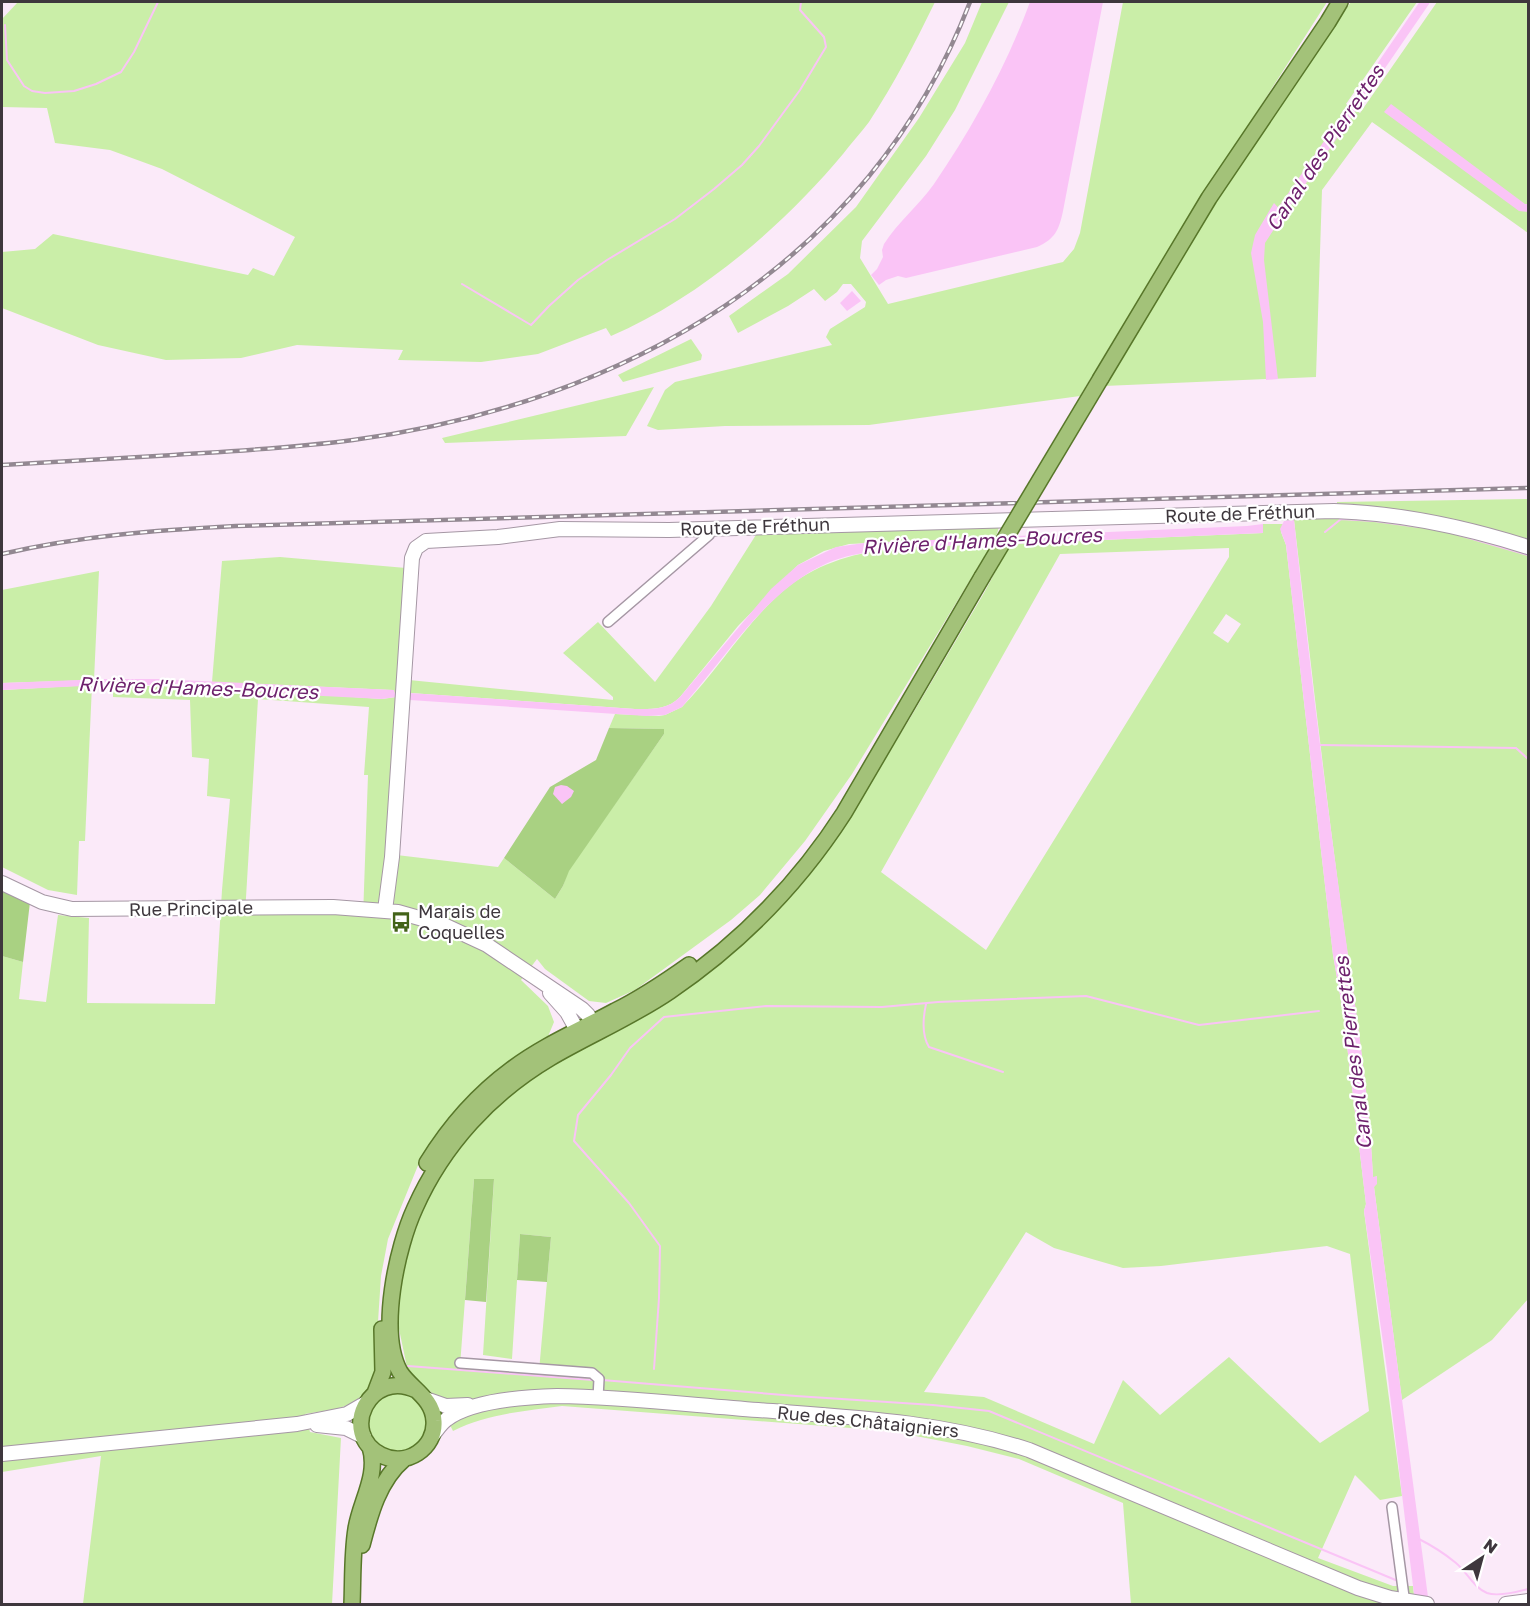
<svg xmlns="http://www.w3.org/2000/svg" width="1530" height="1606" font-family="'Golos Text',sans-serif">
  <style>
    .green { fill: #caeea8; fill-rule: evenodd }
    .forest { fill: #a9d182 }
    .water { fill: #fac4f6 }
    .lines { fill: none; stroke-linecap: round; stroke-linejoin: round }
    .stream { stroke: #fac4f6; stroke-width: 2 }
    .canal { stroke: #fac4f6; stroke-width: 9 }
    .street-casing { stroke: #a597a4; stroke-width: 12 }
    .secondary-casing { stroke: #a597a4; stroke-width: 16 }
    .primary-casing { stroke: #58772a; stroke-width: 18 }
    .street { stroke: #fff; stroke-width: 9 }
    .secondary { stroke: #fff; stroke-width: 14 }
    .primary { stroke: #a3c279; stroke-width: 15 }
    .rail-casing { stroke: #938892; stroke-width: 4.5 }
    .rail { stroke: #fff; stroke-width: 2; stroke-dasharray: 7; stroke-linecap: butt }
    .primary-bridge-casing { stroke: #58772a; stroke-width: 18; stroke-linecap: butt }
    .primary-bridge { stroke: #a3c279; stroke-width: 15 }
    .labels { text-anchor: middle; stroke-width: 4.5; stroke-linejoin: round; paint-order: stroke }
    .street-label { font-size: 18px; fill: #3e373d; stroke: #fff }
    .poi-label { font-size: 18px; fill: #3e373d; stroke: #fff; text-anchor: start }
    .water-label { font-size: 20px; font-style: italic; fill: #6d216c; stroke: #fff }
  </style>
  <rect width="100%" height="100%" fill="#fbeaf9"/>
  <path class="green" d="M18,2H935C915,43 894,84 869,122C861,133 851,143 843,154C782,227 699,298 611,336L606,328L538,354L481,362L398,360L403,350L297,345L241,358L166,360L98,345L2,308V252L35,249L53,234L248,275L253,268L274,276L295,237L162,169L110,150L55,143L47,108L2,107V19Z
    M982,2H1009L955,110L926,156L862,241L860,258L888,304L1063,262L1074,249L1080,233L1123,2H1327L1156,270L1080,396L869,425L725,426L658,430L647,426L665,390L675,382L832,345L826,337L830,329L865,307L866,302L851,284H843L837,292L825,301L814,289L788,306L738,333L729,316L788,274L856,207L919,118L965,43Z
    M1351,2H1417L1346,104L1360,113L1437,2H1528V233L1372,122L1322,190L1316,377L1104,386L1196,226L1279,102Z
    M691,339L702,355L701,360L623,382L618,375Z
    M654,387L626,436L445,443L442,438Z
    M1528,499V1299L1492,1340L1402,1400L1374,1187L1377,1176L1373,1178C1369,1085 1352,991 1340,899C1323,773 1309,646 1294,520L1336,515L1337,502Z
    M1263,524H1283L1281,532L1286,545L1333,955L1343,1012L1366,1204L1364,1211L1402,1496L1380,1500L1355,1475L1318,1558L1393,1586H1413L1415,1604H1131L1123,1503L1019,1459L967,1446L890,1431L562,1406C524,1411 487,1414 453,1431L435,1395L417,1381L408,1372L399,1329L398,1306L401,1275L421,1206L439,1173L478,1125L519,1085L659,1005L832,843L909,720L984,593L1010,544L1263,533ZM1229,548V557L986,950L881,872L1060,554ZM1226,614L1241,624L1228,643L1213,633ZM474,1179L494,1180L483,1355L512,1359L520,1234L551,1237L539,1371L460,1366ZM1026,1232L1054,1248L1123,1268L1161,1266L1327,1246L1350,1254L1369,1411L1320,1443L1229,1357L1160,1415L1123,1380L1094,1444L984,1397L924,1392Z
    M999,527L996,537L849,544L824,551L798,565L738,626L680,697C667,710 652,709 635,709L410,693L409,680L613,700V697L563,653L598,622L655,682L711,606L759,530Z
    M992,544L852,774L805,841L760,895L731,920L635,990L606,1003L589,1001L545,969L537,959L521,980L548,1006L554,1022L547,1039L499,1070L449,1118L419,1163L388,1239L381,1276L374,1383L360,1401L336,1409L305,1414L310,1432L341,1438L332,1604H83L101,1456L2,1472V956L23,962L19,999L46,1002L58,915L89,918L87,1003L215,1004L222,890L230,799L207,796L209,759L192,757L190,700L113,697V685L219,688L382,699L396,697L393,690L212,682L222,561L280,557L406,568L388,854L498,867L504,858L555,899L563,886L568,871L664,734L663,729L609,728L615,714L659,716L665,715L682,707C714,674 739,634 771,602C833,540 911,548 992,544ZM258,699L369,707L364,775H368L363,917L316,912L245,914Z
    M99,571L94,680L2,683V590Z
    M92,685L85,841H79L77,895L48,890L2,867V690Z
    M369 1422a29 29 0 1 1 58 0a29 29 0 1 1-58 0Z"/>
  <path class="forest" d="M609,728L664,729V734L569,871L563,886L555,899L504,858L550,787L596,760Z
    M2,890L30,902L23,962L2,956Z
    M474,1179H494L486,1302L465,1300Z
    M520,1234L551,1237L547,1282L517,1280Z"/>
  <path class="water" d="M1030,2H1103L1063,211C1059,230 1055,239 1037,247L906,278L898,276L886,280L879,285L871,275L877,269L883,257L882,250L884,244C898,222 919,205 934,184C973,127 1006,67 1030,2Z
    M1391,104L1525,204H1528V212L1519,211L1384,112Z
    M1274,203L1284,214L1265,243L1264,260L1278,379L1266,380L1263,322L1251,253L1255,235Z
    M852,291L861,301L847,311L840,303Z
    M1294,520C1308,651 1324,781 1342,912C1354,1000 1369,1089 1373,1177L1377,1176V1184L1374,1187L1428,1597L1414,1594L1387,1370L1364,1211L1366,1204L1343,1012L1333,955L1286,545L1280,529L1284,521Z
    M1263,524V533L1010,544L1015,536L1247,526Z
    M999,537L995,544C948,546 899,545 853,555C780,570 733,648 687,701L682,707L665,715L646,716L410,700V693L635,709C652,709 667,710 680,697L771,589L798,565L836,547L864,543Z
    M105,679H158L394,690L396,697L382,699L323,696L152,685H103L2,690V683Z
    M561,785L567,786L574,791L571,797L562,804L553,794L555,787Z"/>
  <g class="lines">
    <path class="stream" d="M5,25L7,60L24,86L32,91L45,93L74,91L96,84L121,72L134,52L158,2
      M462,284L531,325L549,306L578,280L607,260L675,219L714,189L742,165L759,146L800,90L826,47L824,37L800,10L801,2
      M1325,532L1341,519L1374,521L1419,527
      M1459,535L1528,555
      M1320,745L1516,748L1528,759
      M926,1004C923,1018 921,1034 929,1047L1003,1072
      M408,1366L593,1380
      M654,1369L659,1298L660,1246L629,1203L574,1141L578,1115L611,1075L630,1048L664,1017L766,1006L882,1007L938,1002L1086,996L1199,1025L1319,1011
      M602,1380L796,1396L933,1405L989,1411L1398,1581
      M1417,1538C1431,1545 1444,1553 1456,1563C1467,1572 1473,1587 1487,1593C1498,1597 1517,1592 1528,1589"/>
    <path class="canal" d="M1276,219L1425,2"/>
    <g class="street-casing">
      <path id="street" d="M608,622L709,535V529
        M460,1363L592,1373L599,1379L598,1398
        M1392,1507L1405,1604"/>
    </g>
    <g class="secondary-casing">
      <path id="secondary" d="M2,883L42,902L72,909L333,907L398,912L444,925L487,945L582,1009L588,1015L598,1032
        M385,910L392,857L412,558L416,548L426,541L498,537L560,529L669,530L1334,511C1401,513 1465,527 1528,547
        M550,993L567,1012L582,1039
        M426,1399L446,1406L468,1405
        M317,1425L346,1428L364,1437
        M432,1436C437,1430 441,1423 447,1419C473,1400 526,1397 557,1396C624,1397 691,1405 758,1410C850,1417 941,1421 1029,1450L1358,1588L1390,1598L1427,1604
        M2,1454L297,1424L347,1414L366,1403
        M1506,1604L1528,1601"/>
    </g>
    <g class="primary-casing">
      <path id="primary" d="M1101,378L1209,198L1328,22L1340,2
        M427,1163C449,1127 478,1094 512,1069C544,1045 580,1030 615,1011C641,998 665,982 689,965
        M416,1390C370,1368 338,1433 381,1455C406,1468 436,1448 434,1421C433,1398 411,1389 400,1372C378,1332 397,1247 415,1208C443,1145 491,1093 550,1058C589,1035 632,1017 670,991C739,944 799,883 844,813L982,577
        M375,1393L383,1372L382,1329
        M362,1545C370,1514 379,1480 404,1459
        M352,1604C353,1580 352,1554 356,1529C360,1502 379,1475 370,1447"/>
    </g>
    <use href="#street" class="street"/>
    <use href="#secondary" class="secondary"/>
    <use href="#primary" class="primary"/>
    <g class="rail-casing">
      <path id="rail" d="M2,465C59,462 117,458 174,455C234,451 294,448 353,440C622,404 869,265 970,2
        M2,554C79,536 157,530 236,526L1528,488"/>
    </g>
    <use href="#rail" class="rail"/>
    <g class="primary-bridge-casing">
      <path id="primary-bridge" d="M982,577L1101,378"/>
    </g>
    <use href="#primary-bridge" class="primary-bridge"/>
  </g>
  <defs>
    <g id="bus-bare" transform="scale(1.62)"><path d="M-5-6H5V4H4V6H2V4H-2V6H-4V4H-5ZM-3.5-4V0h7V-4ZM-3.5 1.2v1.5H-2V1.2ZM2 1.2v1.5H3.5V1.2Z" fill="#436319" stroke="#fff" stroke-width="2.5" paint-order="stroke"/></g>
  </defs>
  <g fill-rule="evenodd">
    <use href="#bus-bare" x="401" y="922"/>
  </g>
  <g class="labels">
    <g class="street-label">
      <text transform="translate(1240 514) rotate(-2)" y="6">Route de Fréthun</text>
      <text transform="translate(755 527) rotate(-2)" y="6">Route de Fréthun</text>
      <text transform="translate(191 909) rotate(-1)" y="6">Rue Principale</text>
      <text transform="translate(868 1422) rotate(6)" y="6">Rue des Châtaigniers</text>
    </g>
    <g class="poi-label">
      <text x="418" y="918">Marais de<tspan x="418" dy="21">Coquelles</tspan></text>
    </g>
    <g class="water-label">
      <text transform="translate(1325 148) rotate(-56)" y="7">Canal des Pierrettes</text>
      <text transform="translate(982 541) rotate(-3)" y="7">Rivière d'Hames-Boucres</text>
      <text transform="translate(198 688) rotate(2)" y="7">Rivière d'Hames-Boucres</text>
      <text transform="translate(1353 1053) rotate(-97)" y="7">Canal des Pierrettes</text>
    </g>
  </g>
  <rect width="1530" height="1606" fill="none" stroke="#3e373d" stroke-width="6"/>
  <g transform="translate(1482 1558) rotate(36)" stroke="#ffffff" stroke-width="4.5" paint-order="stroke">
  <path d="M0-4.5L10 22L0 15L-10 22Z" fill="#3e373d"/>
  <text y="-9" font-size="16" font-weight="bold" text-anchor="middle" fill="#3e373d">N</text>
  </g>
</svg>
